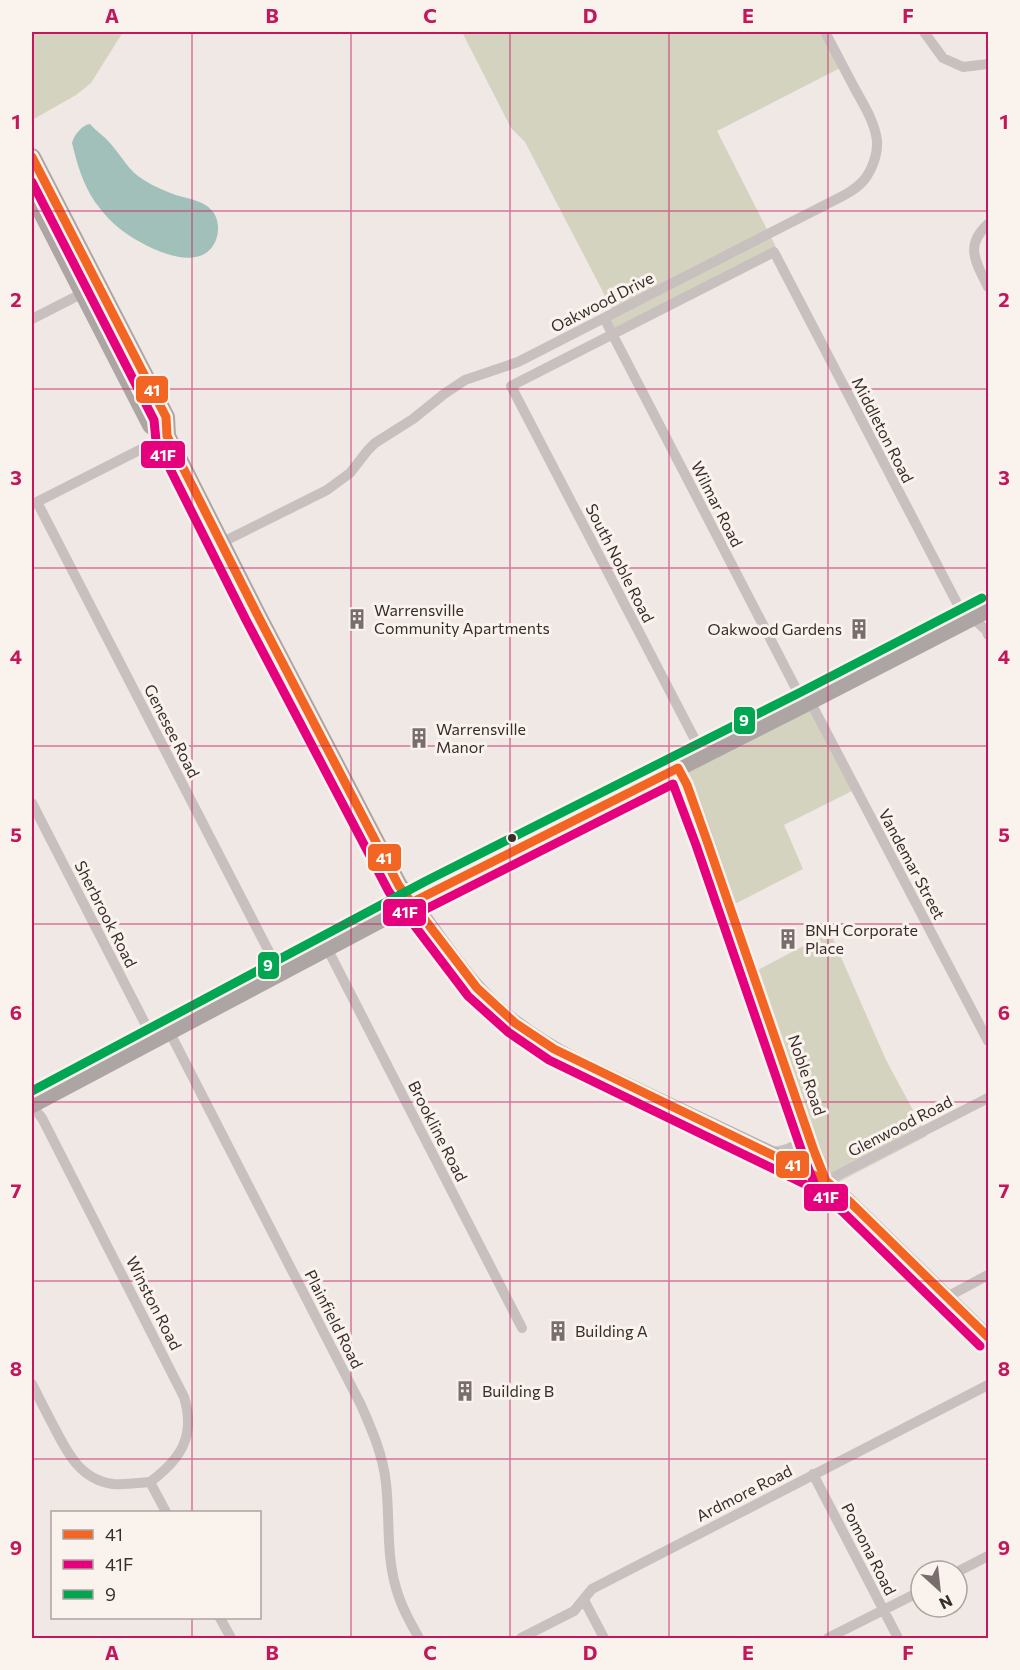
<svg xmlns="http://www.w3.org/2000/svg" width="1020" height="1670" font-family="Commissioner,sans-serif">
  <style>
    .green { fill: #d4d3c0 }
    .water { fill: #a2c0ba }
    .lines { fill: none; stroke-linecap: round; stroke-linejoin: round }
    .minor { stroke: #c8c0be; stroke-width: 10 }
    .tertiary { stroke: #c8c0be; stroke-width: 14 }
    .secondary { stroke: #b9b0ae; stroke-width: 15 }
    .primary { stroke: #ada5a3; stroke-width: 18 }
    .bus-1-casing { stroke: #faf2ed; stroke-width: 14 }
    .bus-2-casing { stroke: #faf2ed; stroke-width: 14 }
    .bus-3-casing { stroke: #faf2ed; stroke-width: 14 }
    .bus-1 { stroke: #f26522; stroke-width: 9 }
    .bus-2 { stroke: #e5007d; stroke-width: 9 }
    .bus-3 { stroke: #00a651; stroke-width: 9 }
    .grid { fill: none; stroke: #c2185b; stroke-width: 1.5; stroke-opacity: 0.55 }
    .bus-dot { fill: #392d2b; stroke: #faf2ed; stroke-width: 2 }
    .labels { text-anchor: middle; stroke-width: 6; stroke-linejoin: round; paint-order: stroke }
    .street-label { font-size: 16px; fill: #392d2b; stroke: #faf2ed }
    .poi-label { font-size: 16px; fill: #392d2b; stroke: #faf2ed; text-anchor: start }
    .line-badge { stroke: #faf2ed; stroke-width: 2 }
    .badge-label { font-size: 16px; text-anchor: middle; font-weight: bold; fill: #fff }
    .neatline { fill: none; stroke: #c2185b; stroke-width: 2 }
    .grid-label { font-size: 20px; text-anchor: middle; font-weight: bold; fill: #c2185b }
  </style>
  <rect width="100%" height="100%" fill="#efe8e5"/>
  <path class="green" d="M32,32H123L91,83L76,95L32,120Z
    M462,32H828L846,65L717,131L779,253L612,334L604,318L614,313L525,142L511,128Z
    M810,701L856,789L784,825L803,869L729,907L678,768Z
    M830,932L886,1060L927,1136L831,1186L752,973Z"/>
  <path class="water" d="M90,124C96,131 104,136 110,143C121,155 129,172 144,180C153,186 163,190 173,194C187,199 205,200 214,213C219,222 219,231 216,240C201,277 145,247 124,232C113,224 103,213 95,202C83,184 77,164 72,143C74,135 82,125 90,124Z"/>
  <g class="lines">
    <path class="minor" d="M924,32L943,58L963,67L988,64
      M988,224C964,246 976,262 988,287
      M604,318L804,704
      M32,319L87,291
      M37,502L280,973
      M33,504L167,436
      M221,543L327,490L350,473L368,450L375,443L413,419L444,394L465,380L518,362L825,205C838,198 854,192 864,180C872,170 878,154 877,141C875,123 864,105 855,89C845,70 835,51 825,32
      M810,701L988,1041
      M703,755L511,386L774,252L958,605L986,630L988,635
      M32,803L153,1039
      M327,948L522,1328
      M169,1031L361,1405C372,1430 383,1455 386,1483C390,1518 386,1554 396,1588C401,1606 410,1622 419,1638
      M32,1106L42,1118L184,1397C196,1436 181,1459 150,1482L166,1512
      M826,1181L988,1098
      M947,1297L988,1275
      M32,1384C39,1398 46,1412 53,1425C67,1452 80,1480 113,1484C125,1485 138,1483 150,1482
      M813,1474L898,1638
      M957,1572L988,1556
      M584,1600L604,1638
      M220,1618L231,1638
      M521,1638L574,1611L592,1589L988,1385
      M828,1638L921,1591"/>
    <path class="tertiary" d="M678,768C700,812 713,859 729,905C761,997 790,1090 826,1181
      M773,1154C791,1151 801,1149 806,1129"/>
    <path class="secondary" d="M413,902C434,930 454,961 477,987C505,1019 540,1042 577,1061L773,1154L826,1181L851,1203L988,1337"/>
    <path class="primary" d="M32,157L166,417L167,436L257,614L399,886L413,902
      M32,193L151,425L167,436
      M32,1104L432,892L804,704L988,609"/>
    <g class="bus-1-casing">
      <path id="bus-1" d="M32,157L166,417L167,436L257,614L399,886L477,988L515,1023L554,1049L826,1181L851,1203L988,1337
        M413,902L678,768L687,785L707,841L814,1151L826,1181L837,1190"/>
    </g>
    <g class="bus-2-casing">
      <path id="bus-2" d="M32,182L154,420L156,441L246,620L389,892L468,996L508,1032L549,1060L819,1191L843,1212L980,1346
        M418,913L673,784L696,845L803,1155L816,1188L829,1199"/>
    </g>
    <g class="bus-3-casing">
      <path id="bus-3" d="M32,1091L426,881L799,693L982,598"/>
    </g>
    <use href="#bus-1" class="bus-1"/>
    <use href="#bus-2" class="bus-2"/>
    <use href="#bus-3" class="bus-3"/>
  </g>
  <path class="grid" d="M192,32V1512M351,32V1638M510,32V1638M669,32V1638M828,32V1638M32,211H988M32,389H988M32,568H988M32,746H988M32,924H988M32,1102H988M32,1281H988M32,1459H988M192,1618V1638"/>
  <defs>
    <g id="building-bare" transform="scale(1.62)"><path d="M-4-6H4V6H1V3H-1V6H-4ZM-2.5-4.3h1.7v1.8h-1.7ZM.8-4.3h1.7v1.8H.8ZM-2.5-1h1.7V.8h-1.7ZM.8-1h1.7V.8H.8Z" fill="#796e6c" stroke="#faf2ed" stroke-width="2.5" paint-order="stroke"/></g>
  </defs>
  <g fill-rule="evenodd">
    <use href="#building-bare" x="357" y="619"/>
    <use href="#building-bare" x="859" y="629"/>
    <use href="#building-bare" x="419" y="738"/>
    <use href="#building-bare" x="788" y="939"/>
    <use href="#building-bare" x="558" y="1331"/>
    <use href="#building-bare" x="465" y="1391"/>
  </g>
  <circle class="bus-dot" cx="512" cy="838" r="5"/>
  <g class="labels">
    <g class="street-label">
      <text transform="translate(602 302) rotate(-27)" y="6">Oakwood Drive</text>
      <text transform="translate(883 430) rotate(63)" y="6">Middleton Road</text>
      <text transform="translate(717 504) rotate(63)" y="6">Wilmar Road</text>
      <text transform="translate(620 563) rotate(63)" y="6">South Noble Road</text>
      <text transform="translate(172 731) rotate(63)" y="6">Genesee Road</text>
      <text transform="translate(912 864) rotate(62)" y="6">Vandemar Street</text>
      <text transform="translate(106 914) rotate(63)" y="6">Sherbrook Road</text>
      <text transform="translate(807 1075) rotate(71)" y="6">Noble Road</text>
      <text transform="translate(900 1126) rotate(-27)" y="6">Glenwood Road</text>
      <text transform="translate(438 1131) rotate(63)" y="6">Brookline Road</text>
      <text transform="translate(154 1303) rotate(63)" y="6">Winston Road</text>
      <text transform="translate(334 1319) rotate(63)" y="6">Plainfield Road</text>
      <text transform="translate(744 1493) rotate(-27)" y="6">Ardmore Road</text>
      <text transform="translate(869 1549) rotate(63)" y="6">Pomona Road</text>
    </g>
    <g class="poi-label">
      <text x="374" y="616">Warrensville<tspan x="374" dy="18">Community Apartments</tspan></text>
      <text x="842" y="635" text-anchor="end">Oakwood Gardens</text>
      <text x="436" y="735">Warrensville<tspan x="436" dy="18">Manor</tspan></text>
      <text x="805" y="936">BNH Corporate<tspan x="805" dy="18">Place</tspan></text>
      <text x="575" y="1337">Building A</text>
      <text x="482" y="1397">Building B</text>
    </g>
  </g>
  <g class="line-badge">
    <rect x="135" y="375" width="34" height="29" rx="6" fill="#f26522"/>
    <rect x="140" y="440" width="46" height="29" rx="6" fill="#e5007d"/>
    <rect x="733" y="706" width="23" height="29" rx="6" fill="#00a651"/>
    <rect x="367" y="843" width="35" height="29" rx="6" fill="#f26522"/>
    <rect x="382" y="898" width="45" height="29" rx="6" fill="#e5007d"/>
    <rect x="257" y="951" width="23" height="29" rx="6" fill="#00a651"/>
    <rect x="775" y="1150" width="35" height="29" rx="6" fill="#f26522"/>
    <rect x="803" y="1183" width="46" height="29" rx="6" fill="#e5007d"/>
  </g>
  <g class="badge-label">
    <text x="152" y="396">41</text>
    <text x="163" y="461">41F</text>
    <text x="744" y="726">9</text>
    <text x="384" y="864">41</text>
    <text x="405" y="918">41F</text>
    <text x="268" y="971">9</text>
    <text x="793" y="1171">41</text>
    <text x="826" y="1203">41F</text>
  </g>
  <rect width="1020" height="1670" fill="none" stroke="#faf2ed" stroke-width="66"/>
  <rect x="51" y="1511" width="210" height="108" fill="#faf2ed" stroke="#ada39f" stroke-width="1.5"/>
  <rect x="63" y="1530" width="30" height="9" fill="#f26522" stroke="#ada39f" stroke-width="1.5"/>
  <text x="105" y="1541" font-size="18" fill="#392d2b">41</text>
  <rect x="63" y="1560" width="30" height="9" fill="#e5007d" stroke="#ada39f" stroke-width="1.5"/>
  <text x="105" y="1571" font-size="18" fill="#392d2b">41F</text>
  <rect x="63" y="1590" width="30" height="9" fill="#00a651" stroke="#ada39f" stroke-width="1.5"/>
  <text x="105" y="1601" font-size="18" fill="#392d2b">9</text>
  <g transform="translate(939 1589) rotate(153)"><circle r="28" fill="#faf2ed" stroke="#ada39f" stroke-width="1.5"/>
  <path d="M0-4.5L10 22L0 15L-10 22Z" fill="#796e6c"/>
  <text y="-9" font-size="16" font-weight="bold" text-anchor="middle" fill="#392d2b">N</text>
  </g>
  <rect x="33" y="33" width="954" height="1604" class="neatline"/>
  <g class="grid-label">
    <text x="112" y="23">A</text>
    <text x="272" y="23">B</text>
    <text x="430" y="23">C</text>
    <text x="590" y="23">D</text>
    <text x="748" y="23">E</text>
    <text x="908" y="23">F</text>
    <text x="16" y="129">1</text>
    <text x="1004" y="129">1</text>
    <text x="16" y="307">2</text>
    <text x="1004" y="307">2</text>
    <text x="16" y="485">3</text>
    <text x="1004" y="485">3</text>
    <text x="16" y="664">4</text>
    <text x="1004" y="664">4</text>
    <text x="16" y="842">5</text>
    <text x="1004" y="842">5</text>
    <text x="16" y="1020">6</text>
    <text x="1004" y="1020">6</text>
    <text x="16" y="1198">7</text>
    <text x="1004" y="1198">7</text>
    <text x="16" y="1376">8</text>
    <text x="1004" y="1376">8</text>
    <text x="16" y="1555">9</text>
    <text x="1004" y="1555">9</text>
    <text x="112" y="1660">A</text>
    <text x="272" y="1660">B</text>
    <text x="430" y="1660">C</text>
    <text x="590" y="1660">D</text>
    <text x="748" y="1660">E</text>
    <text x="908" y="1660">F</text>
  </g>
</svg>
